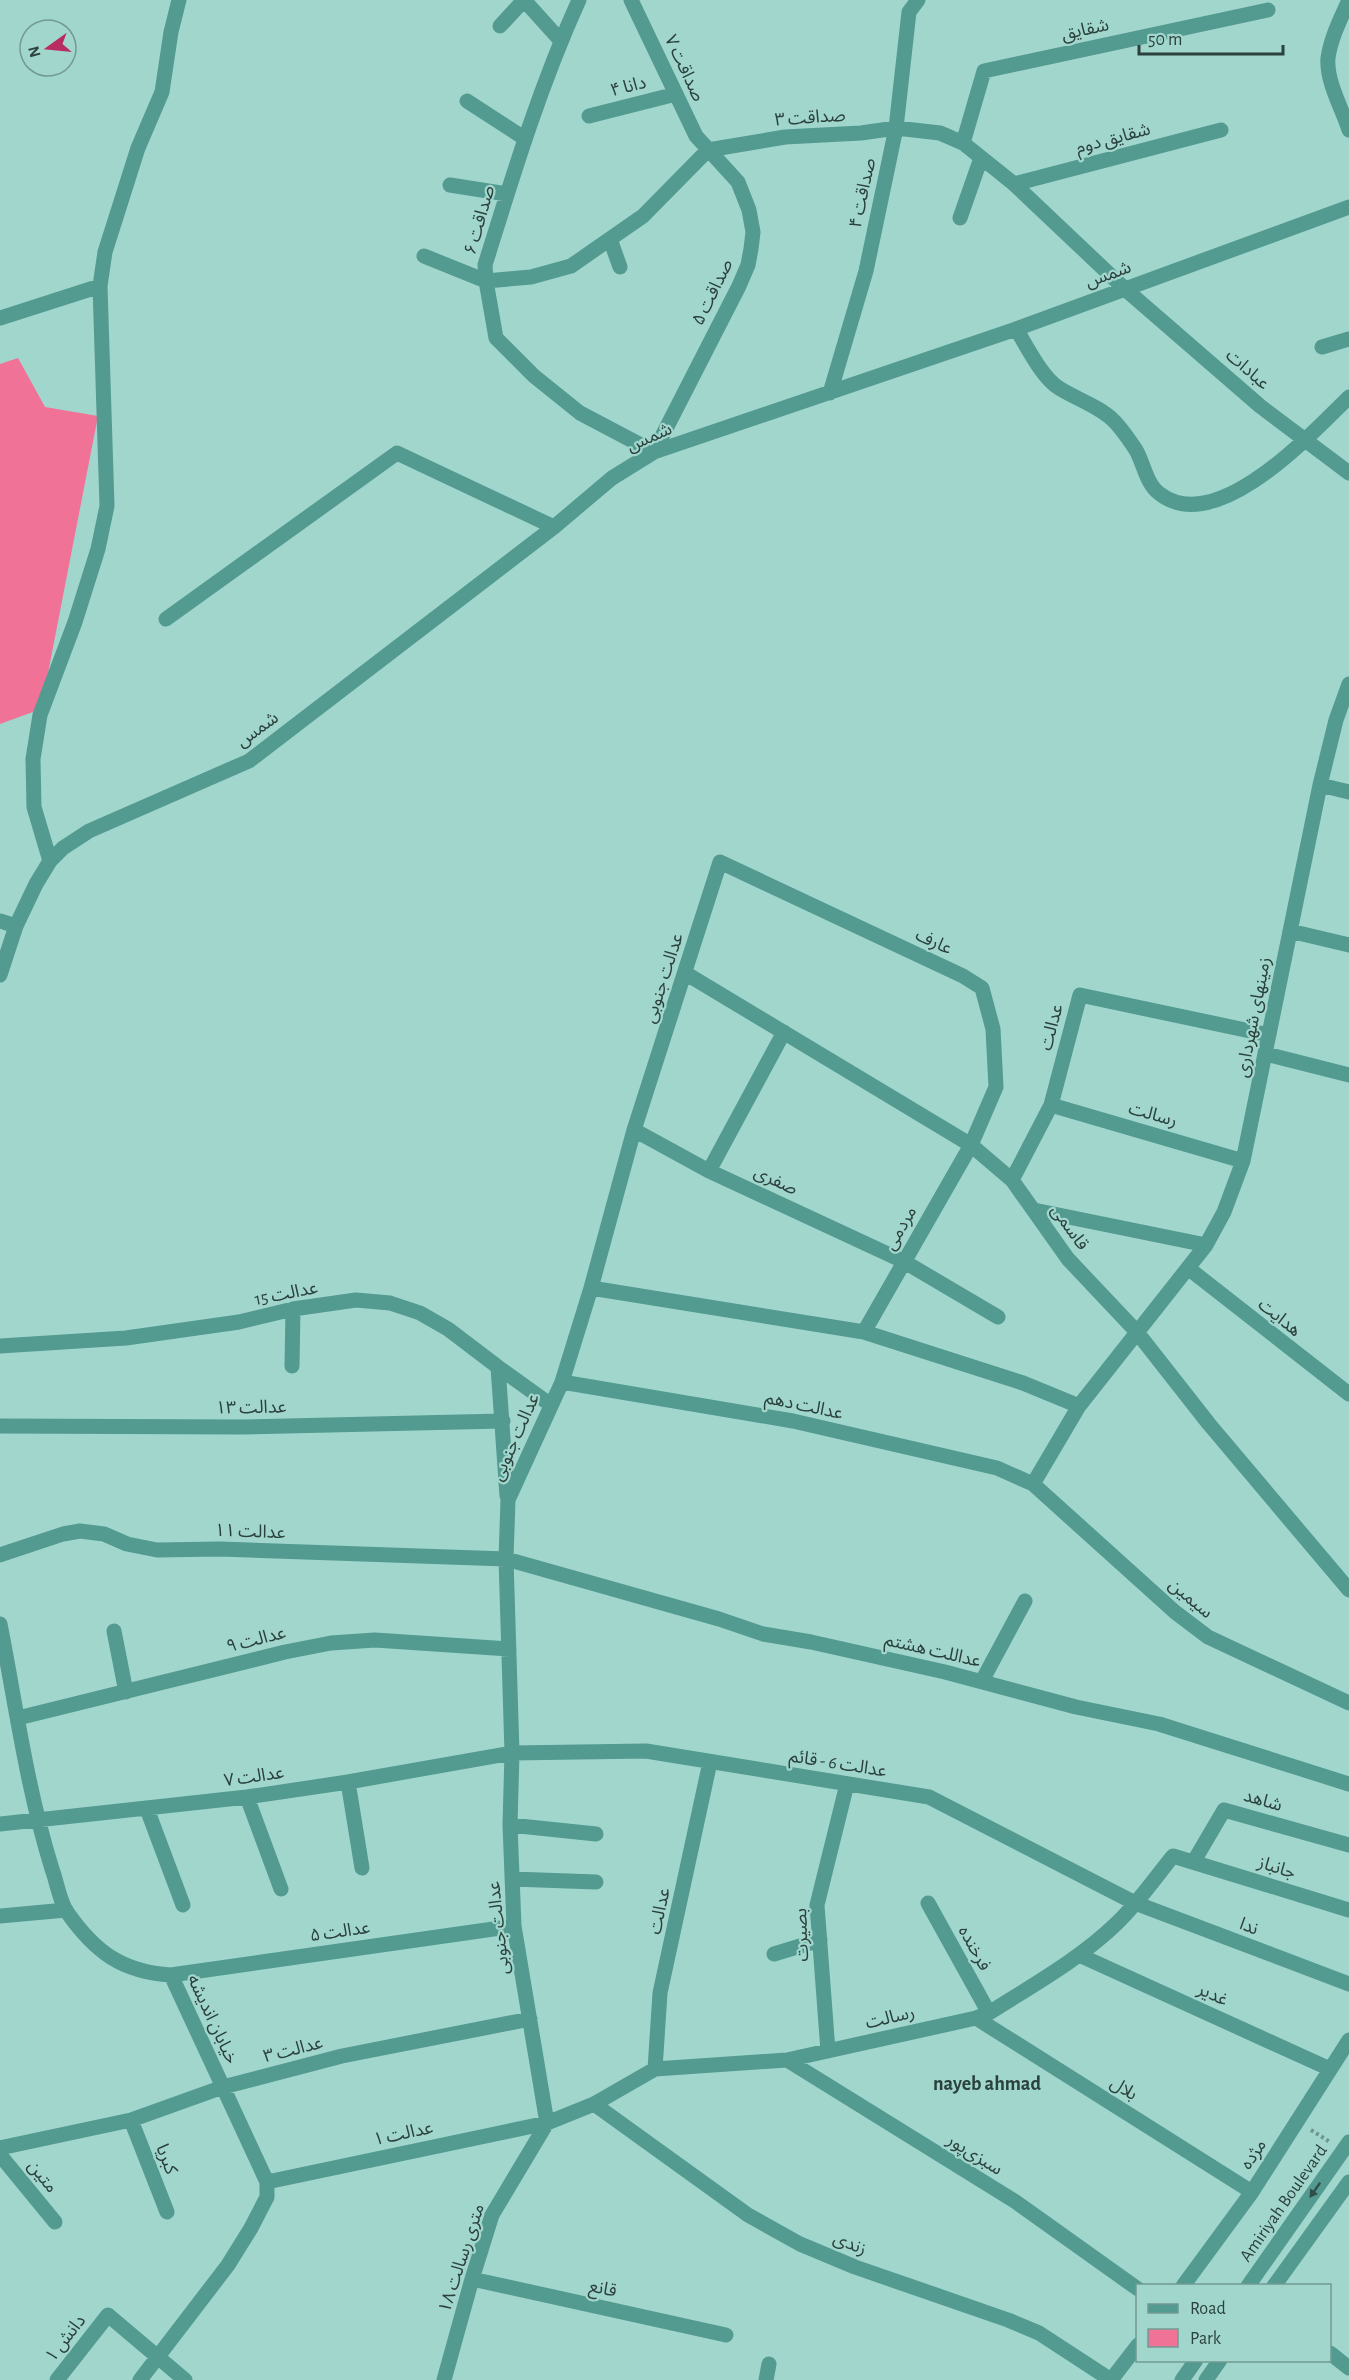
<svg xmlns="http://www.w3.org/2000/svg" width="1349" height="2380" font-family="'Alegreya Sans','Noto Sans Arabic',sans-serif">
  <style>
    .green { fill: #f07297 }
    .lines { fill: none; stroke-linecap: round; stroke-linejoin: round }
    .path { stroke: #6e958f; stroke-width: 4; stroke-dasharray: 3 3; stroke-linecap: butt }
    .minor { stroke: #539a90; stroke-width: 15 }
    .oneway { fill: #314e49 }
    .labels { text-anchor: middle; stroke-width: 4.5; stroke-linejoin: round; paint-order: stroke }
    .street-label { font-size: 18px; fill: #2b413d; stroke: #a1d6cd }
    .neighbourhood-label { font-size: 20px; font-weight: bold; fill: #2b413d; stroke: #a1d6cd }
  </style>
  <rect width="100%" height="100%" fill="#a1d6cd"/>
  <path class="green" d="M18,358L45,407L98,416L41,709L0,724V364Z"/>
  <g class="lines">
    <path class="path" d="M1311,2130L1330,2142"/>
    <path class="minor" d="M524,0L561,41
      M579,0C540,86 513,175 485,265L486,281L496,338L534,376L580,413L654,452L739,286L748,265L751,249L753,232L749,210L738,182L696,136L631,0
      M1349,0C1341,18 1331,37 1328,58C1326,81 1342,108 1349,130
      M500,26L524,0
      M467,101L524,138
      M589,116L676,94
      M963,143L984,71L1268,10
      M1014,184L1221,130
      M450,185L507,194
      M960,218L981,158
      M610,239L620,267
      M424,256L486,281L531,277L571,266L643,216L708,150L785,137L861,133L896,128L940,133L963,143L1014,184L1125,289L1260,406L1349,473
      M0,318L100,286
      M1016,329C1027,346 1042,378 1059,388C1076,399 1099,406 1114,421C1122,429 1130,441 1136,450C1144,464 1146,484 1160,494C1217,537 1311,434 1349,397
      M1322,347L1349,339
      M830,393L866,271L896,128L909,12L918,0
      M166,619L397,453L554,527
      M1320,785L1349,792
      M50,861L34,807L33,759L40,715L75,622L98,549L107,506L100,286L105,252L138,148L162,92L171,32L179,0
      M0,921L16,926
      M1290,931L1349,945
      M685,973L971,1145L1012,1180L1068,1259L1136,1331L1209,1424L1349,1590
      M0,975L16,926L36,884L50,861L63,848L89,831L249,761L554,527L612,478L654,452L1016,329L1349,207
      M1266,1054L1349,1075
      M1051,1105L1243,1161
      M634,1130L709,1171L903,1261L998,1317
      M709,1171L784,1032
      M1012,1180L1051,1105L1080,995L1269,1035
      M1034,1210L1206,1245
      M1188,1268L1349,1394
      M591,1288L864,1332L1023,1383L1079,1406
      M0,1346L126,1338L239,1322L293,1309L356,1300L390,1303L420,1313L448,1329L498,1367L551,1405
      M292,1366L293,1309
      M498,1367L507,1496
      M562,1382L793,1421L997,1468L1033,1484L1175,1612L1208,1637L1349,1703
      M0,1426L242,1427L503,1421
      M1033,1484L1079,1406L1206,1245L1224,1212L1243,1161L1320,785L1336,720L1349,684
      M0,1555L63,1534L80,1531L104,1534L127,1544L157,1550L219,1549L506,1559L719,1619L763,1634L811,1642L945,1672L1076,1707L1159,1724L1349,1784
      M0,1624C16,1706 27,1789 52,1869C57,1882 59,1900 67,1912C95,1952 122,1972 171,1975L514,1926
      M114,1631L126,1692
      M982,1681L1025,1601
      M18,1718L285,1652L331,1643L375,1640L509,1649
      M348,1782L362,1868
      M247,1797L281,1889
      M147,1809L183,1905
      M0,1824L247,1797L348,1782L512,1753L646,1751L929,1797L1135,1903L1349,1984
      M510,1825L596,1834
      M1194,1861L1224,1810L1349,1845
      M512,1879L596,1882
      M928,1903L989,2013
      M0,1916L66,1910
      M774,1954L820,1940
      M1079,1955L1330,2069
      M976,2018L1252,2192
      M828,2051L817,1905L847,1784
      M787,2060L1016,2202L1138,2289
      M655,2069L660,1993L710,1762
      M594,2104L748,2215L800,2244L855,2267L1008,2320L1039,2333L1111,2380
      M131,2120L167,2212
      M547,2123L514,1926L510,1825L512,1753L506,1559L508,1500L562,1382L591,1288L634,1130L720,862L963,976L982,988L993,1029L996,1087L971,1145L864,1332
      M0,2148L131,2120L223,2087L342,2056L530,2019
      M0,2155L55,2222
      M267,2182L547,2123L594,2104L655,2069L787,2060L976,2018L989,2013C1033,1985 1080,1959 1117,1923C1138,1903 1155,1878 1173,1856L1349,1910
      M472,2279L726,2335
      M1183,2286L1252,2192L1349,2040
      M1248,2286L1349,2142
      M1274,2286L1349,2182
      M1330,2353L1349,2368
      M57,2380L108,2315L185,2380
      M140,2380L228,2265L251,2228L267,2197V2182L171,1975
      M444,2380L472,2279L492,2215L547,2123
      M766,2380L769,2364
      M1111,2380L1138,2345
      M1182,2380L1196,2360
      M1206,2380L1220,2360"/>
  </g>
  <defs><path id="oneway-solid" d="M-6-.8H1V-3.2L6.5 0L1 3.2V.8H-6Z" transform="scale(1.5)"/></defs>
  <use class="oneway" href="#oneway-solid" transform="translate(1315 2190) rotate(125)"/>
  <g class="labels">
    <g class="street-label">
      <text transform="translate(1085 29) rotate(-12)" y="6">شقایق</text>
      <text transform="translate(685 68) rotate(65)" y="6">صداقت ۷</text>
      <text transform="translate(628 86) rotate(-14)" y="6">دانا ۴</text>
      <text transform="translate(810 117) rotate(-4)" y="6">صداقت ۳</text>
      <text transform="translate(1113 138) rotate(-15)" y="6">شقایق دوم</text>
      <text transform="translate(862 193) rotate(-78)" y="6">صداقت ۴</text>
      <text transform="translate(479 220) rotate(-74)" y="6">صداقت ۶</text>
      <text transform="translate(1108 274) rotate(-20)" y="6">شمس</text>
      <text transform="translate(712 292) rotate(-64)" y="6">صداقت ۵</text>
      <text transform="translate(1248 369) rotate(41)" y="6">عبادات</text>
      <text transform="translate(649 437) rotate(-24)" y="6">شمس</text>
      <text transform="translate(257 729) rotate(-36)" y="6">شمس</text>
      <text transform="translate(934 941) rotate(25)" y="6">عارف</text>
      <text transform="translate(663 978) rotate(-72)" y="6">عدالت جنوبی</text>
      <text transform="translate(1253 1017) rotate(-79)" y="6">زمینهای شهرداری</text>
      <text transform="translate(1051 1027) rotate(-75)" y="6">عدالت</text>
      <text transform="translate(1153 1114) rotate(16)" y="6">رسالت</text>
      <text transform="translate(776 1180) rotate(25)" y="6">صفری</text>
      <text transform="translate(1070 1227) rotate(54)" y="6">قاسمی</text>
      <text transform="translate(900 1228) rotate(-60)" y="6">مردمی</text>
      <text transform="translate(286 1293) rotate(-11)" y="6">عدالت 15</text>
      <text transform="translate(1280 1317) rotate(39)" y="6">هدایت</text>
      <text transform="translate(804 1405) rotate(12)" y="6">عدالت دهم</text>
      <text transform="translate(251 1407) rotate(-1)" y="6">عدالت ۱۳</text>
      <text transform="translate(515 1437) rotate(-66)" y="6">عدالت جنوبی</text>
      <text transform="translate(250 1531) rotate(2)" y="6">عدالت ۱۱</text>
      <text transform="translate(1191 1598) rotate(40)" y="6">سیمین</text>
      <text transform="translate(256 1639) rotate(-14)" y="6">عدالت ۹</text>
      <text transform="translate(933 1650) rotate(13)" y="6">عداللت هشتم</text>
      <text transform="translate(838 1763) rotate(9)" y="6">عدالت 6 - قائم</text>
      <text transform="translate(254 1776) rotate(-8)" y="6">عدالت ۷</text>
      <text transform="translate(1263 1800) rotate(16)" y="6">شاهد</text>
      <text transform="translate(1277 1867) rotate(18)" y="6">جانباز</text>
      <text transform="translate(659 1911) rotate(-78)" y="6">عدالت</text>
      <text transform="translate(1249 1926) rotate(21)" y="6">ندا</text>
      <text transform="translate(498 1928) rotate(-96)" y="6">عدالت جنوبی</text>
      <text transform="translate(340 1931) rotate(-8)" y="6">عدالت ۵</text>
      <text transform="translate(801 1935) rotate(-92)" y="6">بصیرت</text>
      <text transform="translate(975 1948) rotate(61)" y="6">فرخنده</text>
      <text transform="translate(1213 1994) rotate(24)" y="6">غدیر</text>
      <text transform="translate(890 2017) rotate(-13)" y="6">رسالت</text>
      <text transform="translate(213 2019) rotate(65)" y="6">خیابان اندیشه</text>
      <text transform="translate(293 2049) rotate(-14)" y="6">عدالت ۳</text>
      <text transform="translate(1124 2088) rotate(32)" y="6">بلال</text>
      <text transform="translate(403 2133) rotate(-12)" y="6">عدالت ۱</text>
      <text transform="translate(975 2154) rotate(32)" y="6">سبزی‌پور</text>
      <text transform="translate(1253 2154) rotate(-56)" y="6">مژده</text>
      <text transform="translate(167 2159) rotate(69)" y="6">کبریا</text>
      <text transform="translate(43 2176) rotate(51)" y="6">متین</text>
      <text transform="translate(1283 2203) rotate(-55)" y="6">Amiriyah Boulevard</text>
      <text transform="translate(850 2243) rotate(22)" y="6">زندی</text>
      <text transform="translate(461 2258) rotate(-72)" y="6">۱۸ متری رسالت</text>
      <text transform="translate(603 2288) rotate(12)" y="6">قانع</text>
      <text transform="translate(65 2338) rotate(-52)" y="6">دانش ۱</text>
    </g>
    <g class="neighbourhood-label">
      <text x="987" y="2090">nayeb ahmad</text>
    </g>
  </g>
  <rect x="1136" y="2284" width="195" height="78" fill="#a1d6cd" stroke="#729a93" stroke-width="1.5"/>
  <rect x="1148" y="2304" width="30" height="9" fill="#539a90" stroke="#729a93" stroke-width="1.5"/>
  <text x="1190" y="2314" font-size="18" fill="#2b413d">Road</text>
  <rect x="1148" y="2329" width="30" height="18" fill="#f07297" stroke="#729a93" stroke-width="1.5"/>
  <text x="1190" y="2344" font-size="18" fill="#2b413d">Park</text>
  <g transform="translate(48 48) rotate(255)"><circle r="28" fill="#a1d6cd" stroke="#729a93" stroke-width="1.5"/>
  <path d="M0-4.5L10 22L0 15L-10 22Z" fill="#b92c61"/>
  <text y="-9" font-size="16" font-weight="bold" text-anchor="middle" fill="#2b413d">N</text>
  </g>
  <path d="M1139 45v9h144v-9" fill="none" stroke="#2b413d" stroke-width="3"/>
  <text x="1148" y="45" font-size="18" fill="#2b413d" stroke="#a1d6cd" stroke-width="4.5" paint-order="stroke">50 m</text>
</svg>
